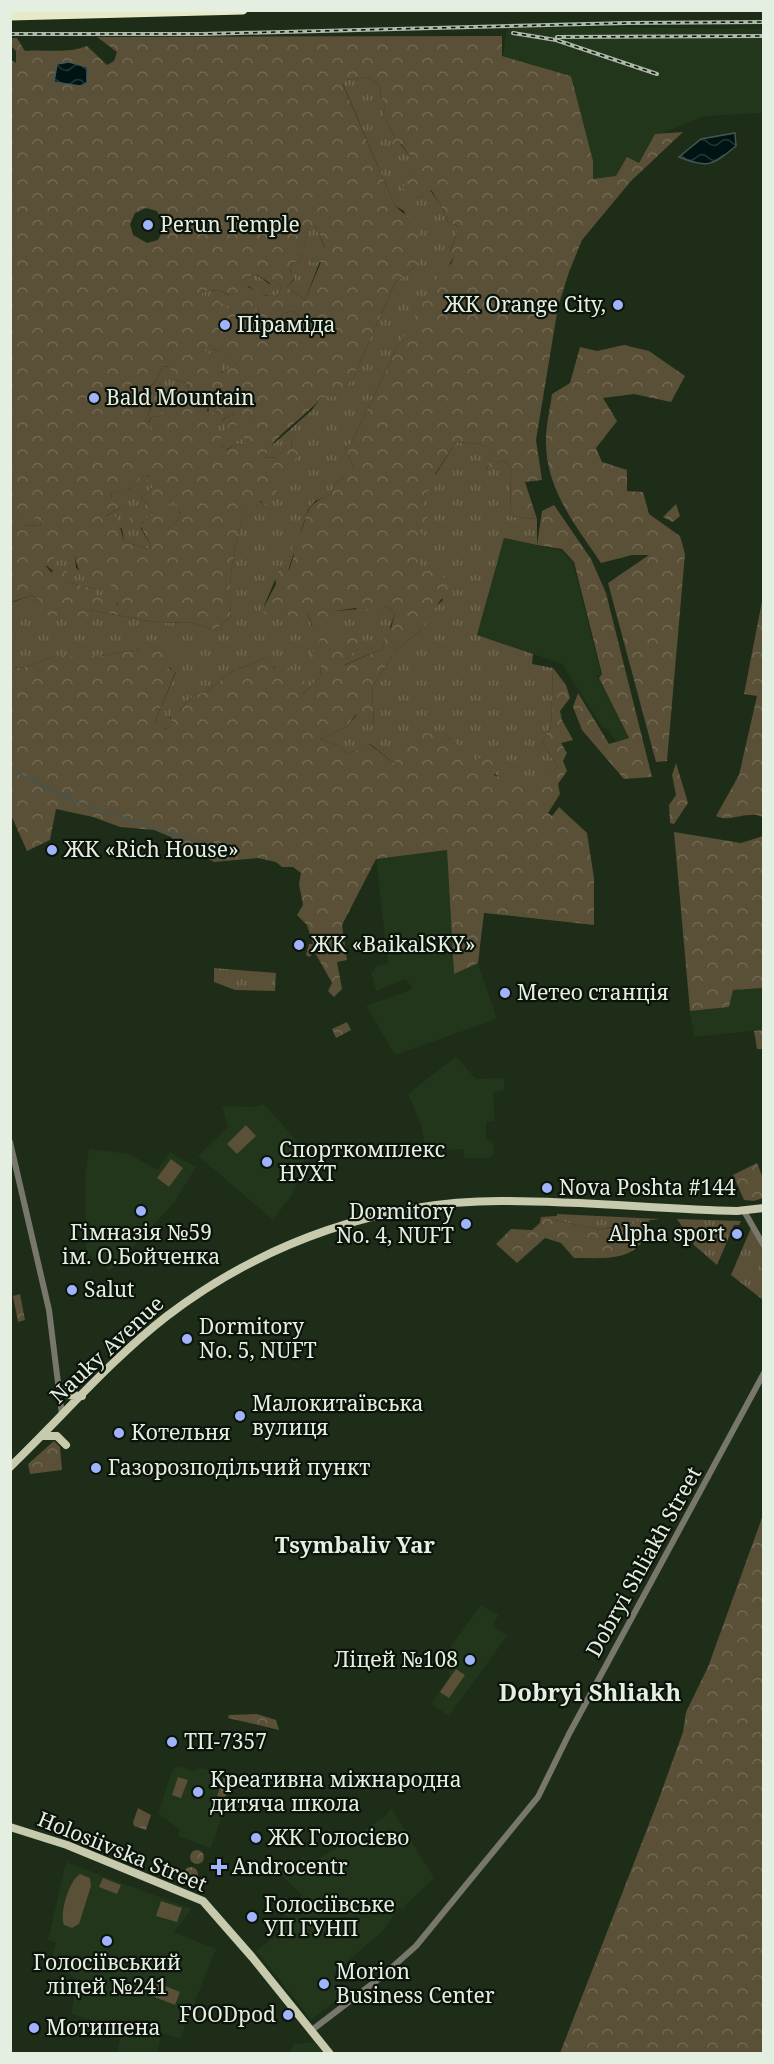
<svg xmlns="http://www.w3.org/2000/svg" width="774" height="2064" font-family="'Noto Serif',serif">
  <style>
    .built { fill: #21361b }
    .grass { fill: url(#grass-tufts) }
    .forest { fill: url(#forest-crowns); fill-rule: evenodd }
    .pitch { fill: #5a4f37 }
    .water { fill: url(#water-waves); stroke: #455652; stroke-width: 1.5 }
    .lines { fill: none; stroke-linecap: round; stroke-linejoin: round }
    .stream { stroke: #455652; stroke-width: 1.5 }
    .minor { stroke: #77786b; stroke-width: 6 }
    .major { stroke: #c7caad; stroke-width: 8 }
    .highway { stroke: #e7eac7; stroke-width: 9 }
    .rail-casing { stroke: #adb9a9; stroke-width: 4 }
    .rail { stroke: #0c130a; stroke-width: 1.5; stroke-dasharray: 4.5; stroke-linecap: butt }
    .poi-dot { fill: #a0b3fd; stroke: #0c130a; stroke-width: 2 }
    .labels { text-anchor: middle; stroke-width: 4.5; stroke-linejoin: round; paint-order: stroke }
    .poi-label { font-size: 21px; fill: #e5efe1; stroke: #0c130a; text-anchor: start }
    .street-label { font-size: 21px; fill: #e5efe1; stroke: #0c130a }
    .neighbourhood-label { font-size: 22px; font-weight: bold; fill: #e5efe1; stroke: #0c130a }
    .quarter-label { font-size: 24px; font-weight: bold; fill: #e5efe1; stroke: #0c130a }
  </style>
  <defs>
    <pattern id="grass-tufts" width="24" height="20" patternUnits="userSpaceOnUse" patternTransform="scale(1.5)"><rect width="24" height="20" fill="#5a4f37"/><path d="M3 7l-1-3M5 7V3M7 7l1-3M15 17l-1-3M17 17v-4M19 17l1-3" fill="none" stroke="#726954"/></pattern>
    <pattern id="forest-crowns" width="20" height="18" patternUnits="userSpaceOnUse" patternTransform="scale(1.5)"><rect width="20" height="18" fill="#5a4f37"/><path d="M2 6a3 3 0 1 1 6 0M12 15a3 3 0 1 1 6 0" fill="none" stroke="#726954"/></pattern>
    <pattern id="water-waves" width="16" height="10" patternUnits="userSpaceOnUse" patternTransform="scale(1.5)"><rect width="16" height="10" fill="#011414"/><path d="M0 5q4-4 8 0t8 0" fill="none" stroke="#263636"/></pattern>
  </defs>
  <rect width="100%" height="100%" fill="#1d2d18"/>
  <path class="built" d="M604,27L763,29V113L705,116L656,136L623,186L579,211L572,76L503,56L507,28Z
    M504,538L562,551L573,563L601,674L597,676L628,738L616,741L607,729L602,727L562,664L477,635Z
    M447,850L454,973L478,963L497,1019L395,1055L366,1006L413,989L406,979L376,991L371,972L375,970V966L388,963L376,859Z
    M763,988V1030L694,1037L690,1011L729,1007L733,990Z
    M456,1056L476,1079L504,1078V1090L493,1093L495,1121L486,1122V1140L493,1141L494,1154L489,1158H464L463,1149L444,1150L443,1147L426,1149L421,1125L408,1094Z
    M264,1104L305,1150L302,1172L292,1195L273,1220L198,1156L228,1127L222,1106L255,1107Z
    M89,1149L130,1154L157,1170L170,1152L196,1167L174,1203L109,1272L103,1263L86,1253L85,1177Z
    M481,1605L499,1615L492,1625L507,1636L449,1716L431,1704L449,1677L451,1646Z
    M181,1766L192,1771L200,1768L236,1774L211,1848L178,1836L180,1830L158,1813L173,1769Z
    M391,1808L434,1878L402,1909L399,1907L383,1931L333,1974L347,1992L311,2020L256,1950L289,1928L281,1919L302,1895L278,1872L303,1857L309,1865L355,1836L353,1832L357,1830L359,1833L386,1816Z
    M66,1862L192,1909L174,1932L216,1949L180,2039L162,2033L157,2053H117L120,2039L95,2032L98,2022L71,2014L77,1980L51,1961L56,1943L48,1940Z
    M314,2042L323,2053H289L294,2044Z"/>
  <path class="grass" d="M368,77L381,86L380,95L385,105L383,116L395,138L411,157L410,169L418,198L430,190L440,204L448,222L456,225L458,231L450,251L454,257L396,349L351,444L345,447L353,467L345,478L336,482L330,495L315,501L308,510L288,571L280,568L262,611L307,612L312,627L335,611L370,608V616L387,606L395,614L382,649L344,665L345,659L359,648L321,664L320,677L301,696L266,658L231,672L206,692L194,695L180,710L170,717L173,726L164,729L155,721L176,672L141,649L101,656H55L26,667L11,668L10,603L32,595L39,600L31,606L90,610L160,623L189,622L215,630L231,616C227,580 234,541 247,507H256L259,501L267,507L292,448L291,438L278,457L265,458L269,448L312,410L321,397L353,378L395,283L418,264L404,211L395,206L343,84L345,80Z
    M310,224L315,225L325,248L305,300L287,287L295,279L290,274L292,263L300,261Z
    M256,274L272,286L279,284L282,287L276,297C263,296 251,290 242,280Z
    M218,290L259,310L256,319L235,323L200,301L202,292Z
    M292,311L299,315L292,328L278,324L282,314Z
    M210,345L217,352L219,349L238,365L224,373L220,371L202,348Z
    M170,366L175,380L187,383L188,389L160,416L152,417L148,422L153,429L149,431L145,420L151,408L152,393L149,389L157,379L162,367Z
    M209,403L220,413L223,420L229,415L231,420L224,431L233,418L234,409L249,423H253L244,444L234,445L226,450C217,439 206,418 209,403Z
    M456,442L479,444L493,450L487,469L502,460L511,467L510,516L537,519V545L504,538L477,635L533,654L532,664L553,668L551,726L542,743L558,767C550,773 538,786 527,786C502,787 464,750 445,735L394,763L370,744L348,754L339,746L320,739L346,727L357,715L374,725L372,687L397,649L420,631L432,610L443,600L418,570L417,529L425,491Z
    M152,475L156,484L141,498L147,503L141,510L173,501L180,511L178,520L168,529L141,522L140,527L151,546L147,549L124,541L122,529L105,517L121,507L112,499L111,493L131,488L140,477Z
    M33,517L43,518L40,525L23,526L14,540L11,541V524L13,520Z
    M75,554L76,568L97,582L109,581L120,599L116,605L96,595V589L66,582L46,565L52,562V558Z
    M214,968L276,973L275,991L235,990L214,982Z
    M557,1214L660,1219L623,1224L600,1230L541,1217L557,1216Z
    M677,1219L741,1221L739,1225H734L717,1265L695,1246Z
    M751,1228L763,1251V1300L731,1275Z
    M184 1874a7 7 0 1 1 14 0a7 7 0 1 1-14 0Z"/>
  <path class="forest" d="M502,36V56L571,76L593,161V179L616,176L627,157L639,163L655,134L683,132L631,181L582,240L569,272L558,307L536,440L542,480L525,482L537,519L510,516L511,467L502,460L487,470L492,450L479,444L456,442L435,474V488L425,492L422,507L430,515L417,529L427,540L419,547V569H437L450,586L420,631L397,649L372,687L374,726L356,715L346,727L320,739L339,746L348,754L369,744L394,763L416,732L445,735L476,760L494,751V775C529,787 528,790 558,767L542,743L551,726L553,668L566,685L570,698L560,711L562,720L573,740L561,743L567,753L563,761L567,771L558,784L560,794L548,813L552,816L559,807L587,833L594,878V925L484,913L478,963L454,974L447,850L376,859L342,925L347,960L337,962L342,989L334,997L328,991L332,983L314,951L310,957L306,955L309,944H313L307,925L297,915L303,905L299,884L301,873L293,867H282L276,862L258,858L214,862L185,846H179L171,837L154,830L120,827L93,817L56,809L50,840L27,851L11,815V668L26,667L55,656H101L141,649H174L179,656L168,668L176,671L155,721L165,729L172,726L170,712L180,710L194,695L206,692L231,672L266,658L273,659L274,668L286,667L305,676L302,695L320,677L321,664L310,657L323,634L339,629L363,632L359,648L345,659V665L382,649L385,640L380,634L384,627L391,628L395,614L387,606L370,617V608L359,613L356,608L335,611L330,620L313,628L307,612L298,623L292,622L286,611L273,619L262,611L276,584L275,578L280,568L289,570L294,555L291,544C313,527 295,507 330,495L336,482L345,478L342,471L353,467L345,447L351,444L396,349L443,267L451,264L454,257L450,252L458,231L456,225L448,222L440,204L431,190L418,198L402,188L411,176L410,169L402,170L401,164L411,157L401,144L395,150L390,145L395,138L383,116L385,105L380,95L381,86L368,77L345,80L343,85L395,206L416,224L422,247L418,264L395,283L353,378L338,396L321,397C306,418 273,434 265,458L278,457L291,437L292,448L299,453L267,507L260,501L256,507L247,508C234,541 227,580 231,616L215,630L189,622L160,623L90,610L93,618L81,629L69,622L74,610L67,609L61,615L44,616L30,606L39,600L32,595L11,602V541L14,540L18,523L23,526L40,525L43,518L14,520L11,524L10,59L16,63V51L11,46V38H17L25,51C46,49 67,54 87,46L107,65L114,61L117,52L97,37ZM146,208L157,211L165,226L158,240L147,243L133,235L130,224L135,213ZM310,225H315L325,247L310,254L312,263L321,262L305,300L287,287L295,278L290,273L292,263L300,261ZM256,274L270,283L267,290L279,284L282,287L276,297L272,294L267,296L248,287L247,281L242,280ZM218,290L229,295L228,301L246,311L254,308L259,310L256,319L244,317L234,323L236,316L214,297L201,301L202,292ZM292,311L299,315L292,328L278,324L282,314ZM210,345L217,352L219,350L238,365L226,369L223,373L220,371L222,367L220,361L213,362L211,355L203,349ZM169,366L175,380L187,383L188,388L177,385L164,403L165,408L159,416L152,417L148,423L153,429L149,430L145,420C150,411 156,398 149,388L157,379L162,367ZM209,403L220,413L222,420L229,415L231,420L224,431L226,435L231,433L237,425L233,418L234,410L235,416L243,425L253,423L244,436V444L234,445L227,450L222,445L220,431L213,427L216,425L214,413L207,411ZM151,475L146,481L155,485L141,498L147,503L140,510H164L173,502L180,511L178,520L168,529L160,513L148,516L144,523L141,522L142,515L137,513L128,519L129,526L137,532L141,527L151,546L147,549L124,541L117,517L106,516L121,507L125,501L121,497L112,499L111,493C123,490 136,490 140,477ZM75,555C77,574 89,588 109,582L119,599L117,605L107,595H96V589L66,582L67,571L56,570L51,572L46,566L52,562L53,558L63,559Z
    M624,345L649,351L685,376L671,402L634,394L603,398L617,421L596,448L602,462L627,470V491L643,492L649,514L680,536L685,554L667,761L656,762L608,583L649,555H632L601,563C576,526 545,488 546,440C546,425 550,409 552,394L570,383L580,347L597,351Z
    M676,504L680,516L673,522L663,517Z
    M554,505L591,559L606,593L652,777L624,779L582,730L573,707L578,693L609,744L629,738L599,678L602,674L574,562L562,549L537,545L542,511Z
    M763,596V817C748,810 730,823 716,816L739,775L757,696L744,694Z
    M676,763L688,803L674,824L670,823L669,805L676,795L672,775Z
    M674,832L741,843L763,836V988L733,990L729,1007L690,1011Z
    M347,1022L351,1030L336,1038L332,1029Z
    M763,1030L764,1072H763L762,1049H757L754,1031Z
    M757,1163L763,1178V1198L754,1201L744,1200L733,1175Z
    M541,1217L600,1230L649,1219C645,1263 609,1258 574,1258L561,1243L545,1238L517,1263L496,1244L511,1229L532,1230L540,1223Z
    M20,1294L25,1320L18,1322L13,1296Z
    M54,1441L60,1447L62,1470L30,1474L28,1464Z
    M763,1515V2053H560L658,1801L683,1732L686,1712L708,1667Z
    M257,1714L276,1720L279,1730L228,1718L229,1715Z
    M225,1774L233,1777L225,1798L217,1796Z
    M138,1808L151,1815L146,1830L134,1826L133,1822Z
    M190 1857a7 7 0 1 1 14 0a7 7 0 1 1-14 0Z"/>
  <path class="pitch" d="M246,1125L256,1136L237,1154L227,1144Z
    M171,1159L183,1168L169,1187L157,1178Z
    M456,1669L465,1675L449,1698L440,1692Z
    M178,1777L188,1780L181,1798L172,1795Z
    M80,1874L90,1878L91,1886L79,1924L72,1928L64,1925C59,1915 69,1880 80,1874Z
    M103,1878L121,1885L117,1894L99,1887Z
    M161,1901L182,1908L177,1922L156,1916Z
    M158,1983L180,1992L175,2005L152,1996Z"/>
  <path class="water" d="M69,62L87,67V83L80,86L54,82L57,64Z
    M735,133L736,146C713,165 708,169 679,157L701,139Z"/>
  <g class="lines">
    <path class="stream" d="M10,769L76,802L203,844L227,845"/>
    <path class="minor" d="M10,1142L49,1310L62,1415
      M744,1211L764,1246
      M312,2030L380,1978L416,1946L538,1797L569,1734L764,1373"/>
    <path class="major" d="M58,1387L68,1395L82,1396
      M42,1436H57L66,1445
      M10,1467C62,1417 110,1360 167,1316C264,1242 383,1200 505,1201C582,1201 660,1209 737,1211L764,1208
      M10,1827L67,1845L203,1901L252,1957L330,2054"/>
    <path class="highway" d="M10,16L243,10"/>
    <g class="rail-casing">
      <path id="rail" d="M513,33L556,40L657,74
        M10,34H202L627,23L764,22
        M557,37L764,36"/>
    </g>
    <use href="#rail" class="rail"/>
  </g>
  <g class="poi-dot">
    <circle cx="148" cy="225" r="6"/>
    <circle cx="618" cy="305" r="6"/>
    <circle cx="225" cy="325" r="6"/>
    <circle cx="94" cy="398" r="6"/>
    <circle cx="52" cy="850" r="6"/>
    <circle cx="299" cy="945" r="6"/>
    <circle cx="505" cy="993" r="6"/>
    <circle cx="267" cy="1162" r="6"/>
    <circle cx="547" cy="1188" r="6"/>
    <circle cx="141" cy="1211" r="6"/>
    <circle cx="466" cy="1224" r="6"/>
    <circle cx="737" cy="1234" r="6"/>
    <circle cx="72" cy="1290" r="6"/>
    <circle cx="187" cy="1339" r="6"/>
    <circle cx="240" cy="1416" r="6"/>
    <circle cx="119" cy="1433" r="6"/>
    <circle cx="96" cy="1468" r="6"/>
    <circle cx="470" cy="1660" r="6"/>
    <circle cx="172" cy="1742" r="6"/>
    <circle cx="198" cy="1792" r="6"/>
    <circle cx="256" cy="1838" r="6"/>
    <path d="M216 1858h6v6h6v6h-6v6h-6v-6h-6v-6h6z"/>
    <circle cx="252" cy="1917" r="6"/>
    <circle cx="107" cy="1941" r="6"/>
    <circle cx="324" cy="1984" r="6"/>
    <circle cx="288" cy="2015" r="6"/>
    <circle cx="34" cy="2028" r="6"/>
  </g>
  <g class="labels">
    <g class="poi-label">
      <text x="160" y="232">Perun Temple</text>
      <text x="606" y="312" text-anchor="end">ЖК Orange City,</text>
      <text x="237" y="332">Піраміда</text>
      <text x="106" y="405">Bald Mountain</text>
      <text x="64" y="857">ЖК «Rich House»</text>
      <text x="311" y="952">ЖК «BaikalSKY»</text>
      <text x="517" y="1000">Метео станція</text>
      <text x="279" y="1157">Спорткомплекс<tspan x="279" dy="24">НУХТ</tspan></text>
      <text x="559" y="1195">Nova Poshta #144</text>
      <text x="454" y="1219" text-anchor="end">Dormitory<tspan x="454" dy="24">No. 4, NUFT</tspan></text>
      <text x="141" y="1240" text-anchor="middle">Гімназія №59<tspan x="141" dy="24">ім. О.Бойченка</tspan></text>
      <text x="725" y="1241" text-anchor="end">Alpha sport</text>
      <text x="84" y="1297">Salut</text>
      <text x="199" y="1334">Dormitory<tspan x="199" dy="24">No. 5, NUFT</tspan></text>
      <text x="252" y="1411">Малокитаївська<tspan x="252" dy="24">вулиця</tspan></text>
      <text x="131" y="1440">Котельня</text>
      <text x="108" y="1475">Газорозподільчий пункт</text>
      <text x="458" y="1667" text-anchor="end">Ліцей №108</text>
      <text x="184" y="1749">ТП-7357</text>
      <text x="210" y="1787">Креативна міжнародна<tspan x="210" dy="24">дитяча школа</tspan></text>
      <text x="268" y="1845">ЖК Голосієво</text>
      <text x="232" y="1874">Androcentr</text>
      <text x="264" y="1912">Голосіївське<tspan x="264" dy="24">УП ГУНП</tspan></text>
      <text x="107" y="1970" text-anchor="middle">Голосіївський<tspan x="107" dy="24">ліцей №241</tspan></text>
      <text x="336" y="1979">Morion<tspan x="336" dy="24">Business Center</tspan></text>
      <text x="276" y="2022" text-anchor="end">FOODpod</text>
      <text x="46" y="2035">Мотишена</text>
    </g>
    <g class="street-label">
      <text transform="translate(107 1350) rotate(-43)" y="7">Nauky Avenue</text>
      <text transform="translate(644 1562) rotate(-61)" y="7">Dobryi Shliakh Street</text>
      <text transform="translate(122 1852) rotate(22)" y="7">Holosiivska Street</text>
    </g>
    <g class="neighbourhood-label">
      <text x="355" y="1553">Tsymbaliv Yar</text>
    </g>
    <g class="quarter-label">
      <text x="590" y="1701">Dobryi Shliakh</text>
    </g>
  </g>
  <rect width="774" height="2064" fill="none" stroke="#e5efe1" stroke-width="24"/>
</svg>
